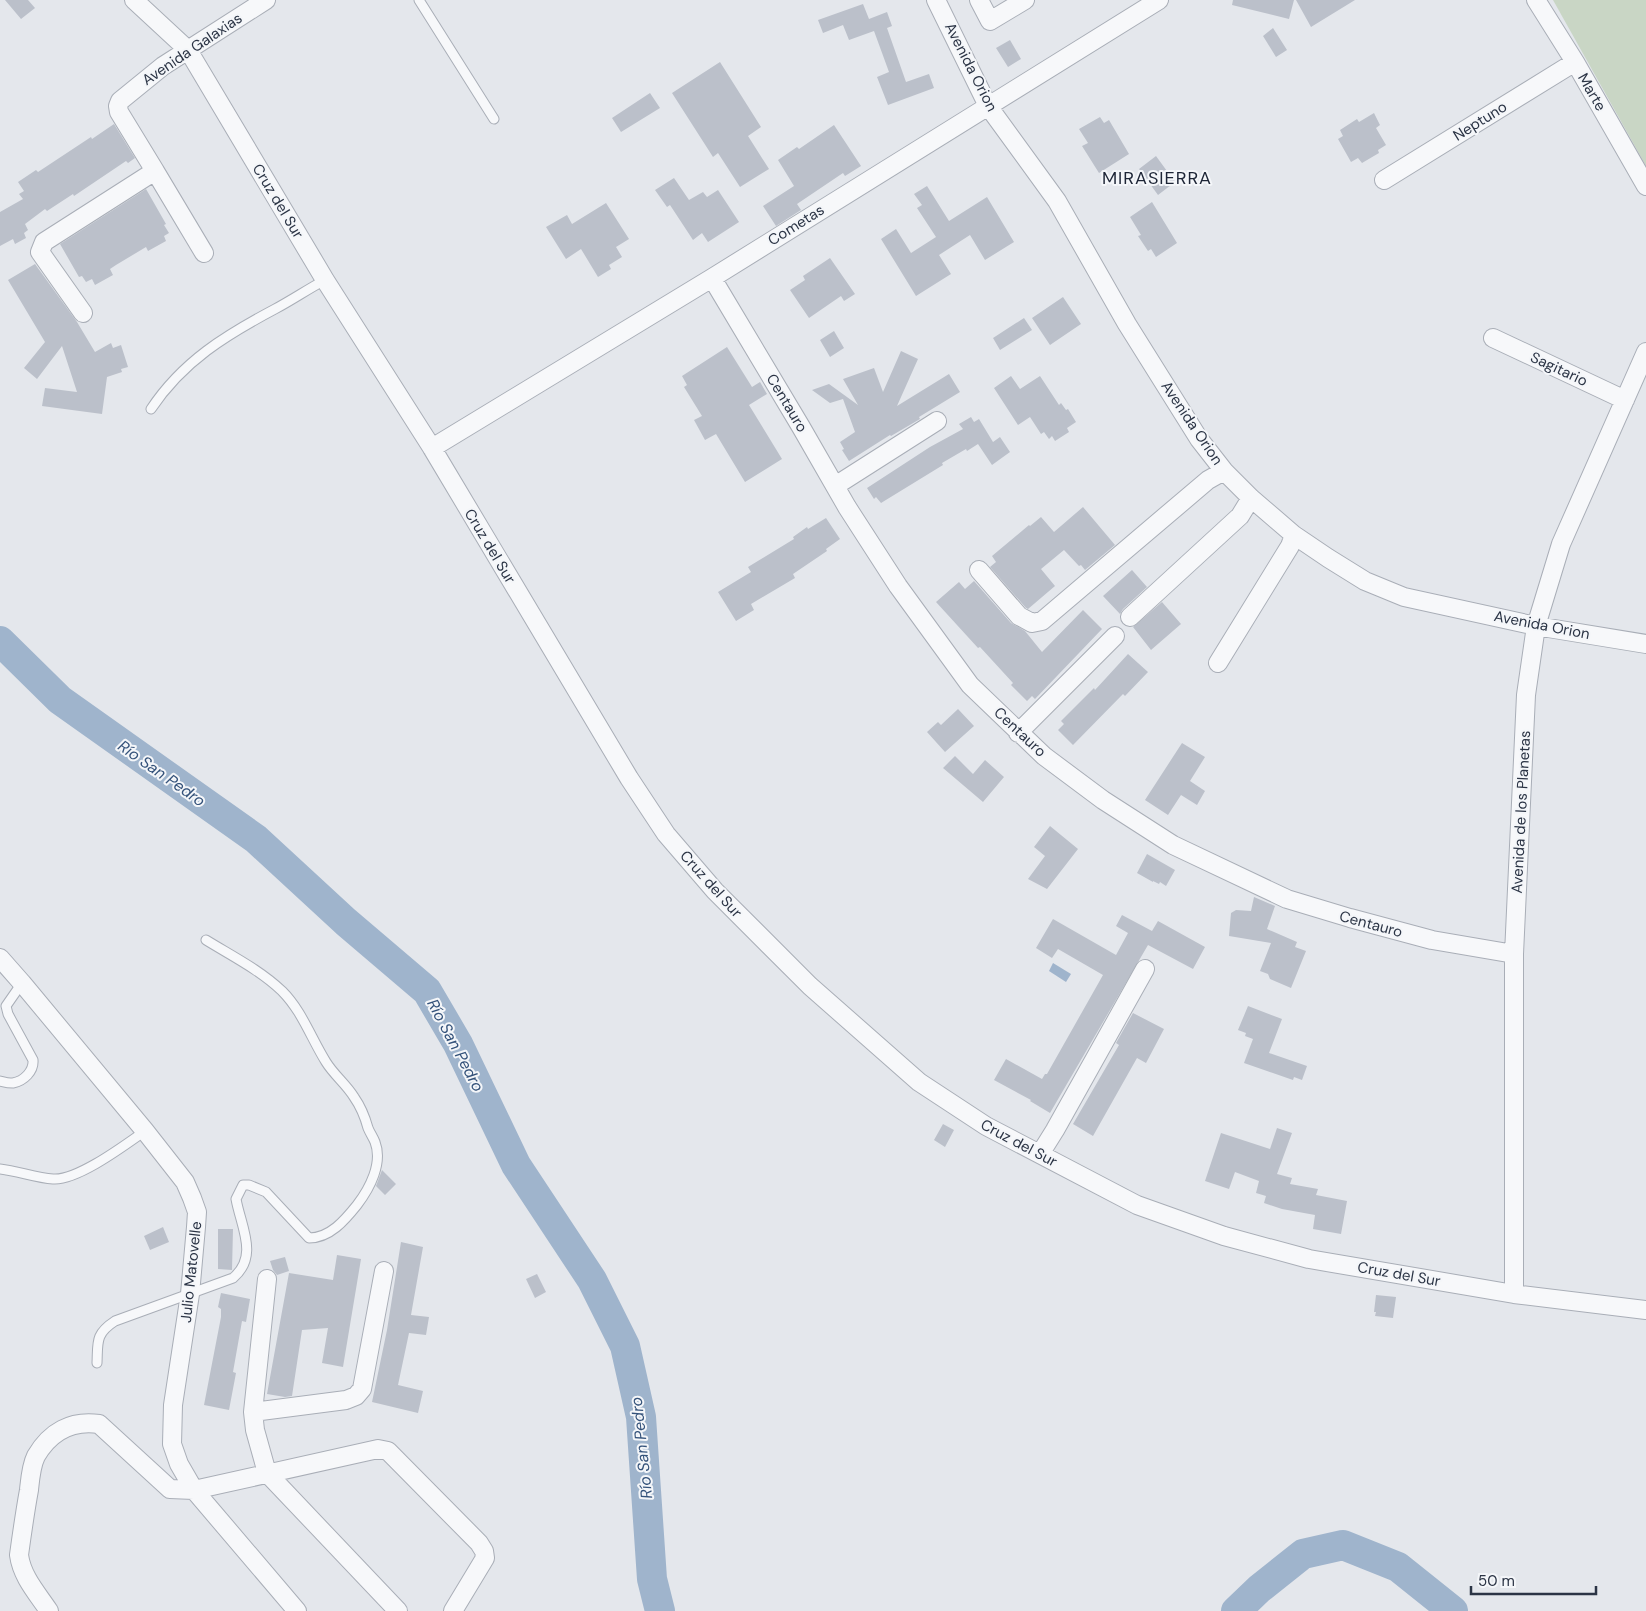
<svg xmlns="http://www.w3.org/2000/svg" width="1646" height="1611" font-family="'DM Sans',sans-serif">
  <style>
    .green { fill: #c9d6c5 }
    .water { fill: #9fb4cc }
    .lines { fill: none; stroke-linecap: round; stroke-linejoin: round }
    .river { stroke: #9fb4cc; stroke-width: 30 }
    .building { fill: #bbc0ca }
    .service-casing { stroke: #a9aeb7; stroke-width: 11 }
    .minor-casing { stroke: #a9aeb7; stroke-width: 20 }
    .service { stroke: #f7f8fa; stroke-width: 9 }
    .minor { stroke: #f7f8fa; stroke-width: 18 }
    .labels { text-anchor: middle; stroke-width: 4; stroke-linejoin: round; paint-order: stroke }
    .street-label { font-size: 15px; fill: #2b3445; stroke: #f4f6f9 }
    .water-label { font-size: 16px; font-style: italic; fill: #34527a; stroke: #f4f6f9 }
    .quarter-label { font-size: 18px; letter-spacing: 1px; fill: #1d2536; stroke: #f4f6f9 }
  </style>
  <rect width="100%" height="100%" fill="#e4e7ec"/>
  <path class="green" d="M1553,0H1646V166Z"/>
  <path class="water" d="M1053,963L1071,974L1066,982L1049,971Z"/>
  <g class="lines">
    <path class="river" d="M0,641L60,700L256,839L346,922L427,991L458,1044L516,1165L592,1280L625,1346L641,1417L652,1579L660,1611
      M1236,1611L1259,1589L1303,1554L1343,1545L1398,1567L1453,1611"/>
  </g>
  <path class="building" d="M5,0H28L35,8L21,19Z
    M1233,0H1294L1289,19L1232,5Z
    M1296,0H1355L1311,27Z
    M863,4L869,19L887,12L892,26L887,28L906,82L929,74L934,88L888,105L877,77L889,72L874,31L849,40L843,25L823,33L818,20Z
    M1273,28L1287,50L1276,57L1263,36Z
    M1010,40L1021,59L1008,67L996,48Z
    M720,62L761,127L748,136L769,169L740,187L718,153L713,157L672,93Z
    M650,93L660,108L621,132L612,118Z
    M1374,113L1380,125L1376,128L1386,145L1378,150L1379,153L1362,163L1358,158L1351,162L1338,139L1343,136L1340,130L1357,119L1359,122Z
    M1100,117L1104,123L1109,120L1129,154L1099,173L1082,146L1088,143L1079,129Z
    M114,124L135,158L128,163L126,161L74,196L73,194L47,211L45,209L25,224L28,230L24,233L26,238L15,244L13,239L0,246V212L23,199L19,194L24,191L18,182L36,170L38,172L91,137L92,139Z
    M834,125L861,166L845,176L843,173L797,204L801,210L776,226L763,206L794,186L778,160L797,147L799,149Z
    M1156,156L1175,182L1158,195L1139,169Z
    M674,178L689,200L703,192L707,197L718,190L739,222L708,242L702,233L693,240L670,205L667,207L655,190Z
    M927,186L949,221L987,197L1014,242L985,260L970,235L939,255L951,274L916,296L881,239L896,229L911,253L936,237L917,208L922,205L914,194Z
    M146,189L166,224L164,225L169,233L164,236L166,241L148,251L146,247L116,265L110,269L113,275L95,285L92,279L86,282L82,276L79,277L60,244Z
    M1152,202L1177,243L1156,257L1151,249L1148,251L1138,236L1141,235L1130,217Z
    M606,203L629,239L616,247L622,257L609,265L611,269L598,277L581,249L566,259L546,227L567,215L572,224Z
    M830,258L855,294L844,301L841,296L809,318L790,290L805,280L803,276Z
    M35,264L77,322L95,352L111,343L113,348L121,345L128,367L121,369L122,372L107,377L102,414L42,406L45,388L77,392L62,346L37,379L24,368L45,342L8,280Z
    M1063,297L1081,324L1050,345L1032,318Z
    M1024,318L1032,330L1000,350L993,338Z
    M834,331L844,348L830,357L820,340Z
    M727,347L752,387L760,382L767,394L749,405L782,459L745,482L716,434L705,440L694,420L702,416L684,387L687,385L682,376Z
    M901,351L918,359L897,406L949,374L960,392L919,417L920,419L891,436L890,435L849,461L842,450L844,449L840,442L855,432L843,399L830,403L812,390L829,384L858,405L843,379L874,368L883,392Z
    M1011,376L1020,389L1040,376L1059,405L1061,403L1066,410L1068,409L1076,422L1067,428L1069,432L1055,441L1052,436L1049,439L1044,432L1041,434L1030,417L1018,425L994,388Z
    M971,417L974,422L979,419L993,442L1000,437L1010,452L992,465L978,444L967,451L966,449L942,463L943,465L881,503L876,497L874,499L867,488L930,447L963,429L959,424Z
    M1083,507L1115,545L1085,570L1081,565L1079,566L1064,550L1041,569L1055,586L1028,609L1026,608L990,567L996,562L992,556L1029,525L1030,526L1041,517L1054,532Z
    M826,518L840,539L826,549L827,551L793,574L795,578L751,604L754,610L736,621L718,592L751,572L748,567L794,539L793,537L807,527L808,529Z
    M1132,570L1147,587L1123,609L1120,614L1103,596Z
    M974,581L1011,623L1025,631L1042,652L1083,610L1102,629L1035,699L1032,696L1027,701L1011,685L1013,683L980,647L978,648L936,602L959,582L965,589Z
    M1162,602L1181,624L1151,650L1133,627Z
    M1128,654L1148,672L1125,696L1123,694L1073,745L1058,730L1064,724L1061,721L1094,688L1095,690Z
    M958,709L974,726L945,752L927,732L938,722L941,725Z
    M1182,743L1205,757L1190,781L1205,791L1197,805L1181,795L1168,815L1145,800Z
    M955,756L973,774L985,760L1004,777L983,802L943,768Z
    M1050,826L1078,849L1047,889L1028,879L1045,856L1034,847Z
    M1147,854L1175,870L1166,886L1160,882L1159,884L1153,881V882L1137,873Z
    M1254,897L1275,906L1267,929L1297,942L1295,947L1306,951L1291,988L1270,979L1268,974L1260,971L1271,943L1229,936L1231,913L1236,910L1251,911Z
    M1122,915L1152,931L1158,921L1205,947L1193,969L1148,945L1050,1113L1030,1101L1031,1100L994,1080L1006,1059L1042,1079L1045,1074H1047L1103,975L1058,949L1052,958L1036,948L1053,919L1116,955L1128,933L1116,926Z
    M1248,1006L1282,1019L1269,1053L1307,1066L1302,1080L1294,1077L1293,1080L1244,1063L1253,1039L1245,1036L1246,1033L1238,1030Z
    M1133,1013L1164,1029L1146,1063L1137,1058L1093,1136L1073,1124L1119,1045L1116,1043Z
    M943,1124L954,1130L945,1147L934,1140Z
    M1277,1128L1292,1133L1277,1174L1292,1178L1290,1184L1318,1189L1316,1195L1347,1201L1341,1234L1313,1229L1315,1215L1282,1209L1264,1203L1266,1196L1256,1193L1259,1181L1235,1172L1229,1189L1205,1181L1221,1133L1270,1149Z
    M382,1170L396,1184L385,1195L376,1186Z
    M163,1227L169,1242L150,1250L144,1236Z
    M218,1229H233L232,1270L218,1269Z
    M401,1242L423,1247L411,1315L429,1317L426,1335L409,1333L398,1385L423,1391L418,1413L372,1402L387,1330Z
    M337,1255L361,1259L343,1367L322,1363L328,1328L302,1330L292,1396L285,1397L267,1394L289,1273L333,1280Z
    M285,1257L289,1271L277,1275L273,1270L270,1261Z
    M537,1274L546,1292L535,1298L526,1279Z
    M221,1293L250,1299L246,1322L242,1321L233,1372L236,1373L229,1410L204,1405L221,1317V1309L218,1307Z
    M1376,1295L1396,1297L1393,1318L1375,1316L1376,1312H1374Z"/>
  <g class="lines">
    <g class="service-casing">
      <path id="service" d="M419,0L494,119
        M151,409C183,361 226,335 275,309C292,300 308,289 325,280
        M0,1081C4,1082 9,1083 13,1083C24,1081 34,1071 33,1060L8,1014L6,1006L22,983
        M0,1169C18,1171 36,1178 53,1179C77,1181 125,1145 145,1131
        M97,1363C98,1342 95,1334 115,1321L233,1278C259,1256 241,1227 236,1199L243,1185H249L266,1192L309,1238C330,1238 345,1220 357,1205C370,1188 383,1163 375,1142C373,1137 370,1133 368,1128C365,1117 361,1107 354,1097C346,1084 334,1075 326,1062C311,1038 302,1011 282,991C260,970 232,956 206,940"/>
    </g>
    <g class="minor-casing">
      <path id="minor" d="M134,0L188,50L325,280L432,448L629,778L666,834L715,891L810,986L919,1082L986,1126L1137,1205L1224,1236L1309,1259L1514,1294L1646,1310
        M936,0L988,106L1057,201L1127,324L1199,439L1224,471L1251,498L1294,535L1328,558L1365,581L1404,597L1536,626L1646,644
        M979,0L990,21L1025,0
        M1536,0L1575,62L1646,186
        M155,171L204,253
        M1384,180L1575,62
        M712,278L801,427L847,507L898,586L970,685L1044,756L1103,800L1173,845L1287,899L1350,918L1432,940L1514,954
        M83,313L40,252L44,242L155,171L119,112L118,106L120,101L163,66L266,0
        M1493,338L1625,400
        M432,448L712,278L1159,0
        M835,486L937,421
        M979,570L1019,616L1032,623L1042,621L1208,480L1224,471
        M1130,617L1240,516L1251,498
        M1218,663L1290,546L1294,535
        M1018,733L1115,636
        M0,958L22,983L145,1131L185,1182L192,1198L197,1212L196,1227L190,1294L173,1405L172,1444L179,1464L194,1490L297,1611
        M1040,1154L1055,1130L1145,969
        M267,1279L253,1412L255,1430L267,1473L398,1611
        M1514,1294V954L1526,695L1536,626L1561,544L1646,352
        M253,1412L346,1400L356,1396L362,1389L384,1271
        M49,1611C37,1593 22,1577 19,1555C22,1533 25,1512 29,1490C30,1480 31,1466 36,1456C50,1432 71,1420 99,1424L170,1489L194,1490L378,1449L388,1451L479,1543L484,1551L485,1558L453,1611"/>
    </g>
    <use href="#service" class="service"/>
    <use href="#minor" class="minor"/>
  </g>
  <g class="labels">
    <g class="street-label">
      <text transform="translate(192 49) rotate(-34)" y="5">Avenida Galaxias</text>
      <text transform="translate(971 67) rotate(63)" y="5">Avenida Orion</text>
      <text transform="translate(1592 92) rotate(60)" y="5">Marte</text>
      <text transform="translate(1480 121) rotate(-32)" y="5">Neptuno</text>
      <text transform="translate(278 201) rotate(59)" y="5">Cruz del Sur</text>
      <text transform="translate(796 225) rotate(-32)" y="5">Cometas</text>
      <text transform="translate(1559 369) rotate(25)" y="5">Sagitario</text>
      <text transform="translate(787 403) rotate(59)" y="5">Centauro</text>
      <text transform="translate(1192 423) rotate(56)" y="5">Avenida Orion</text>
      <text transform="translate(490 546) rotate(59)" y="5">Cruz del Sur</text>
      <text transform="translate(1542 625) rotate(11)" y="5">Avenida Orion</text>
      <text transform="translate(1020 732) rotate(43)" y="5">Centauro</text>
      <text transform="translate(1521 812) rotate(-87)" y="5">Avenida de los Planetas</text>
      <text transform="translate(711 884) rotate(48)" y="5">Cruz del Sur</text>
      <text transform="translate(1371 924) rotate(15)" y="5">Centauro</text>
      <text transform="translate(1019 1143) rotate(28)" y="5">Cruz del Sur</text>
      <text transform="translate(191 1272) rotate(-84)" y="5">Julio Matovelle</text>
      <text transform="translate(1399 1274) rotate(10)" y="5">Cruz del Sur</text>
    </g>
    <g class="water-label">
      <text transform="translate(162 773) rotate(35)" y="6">Río San Pedro</text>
      <text transform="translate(456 1045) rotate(62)" y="6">Río San Pedro</text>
      <text transform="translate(641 1448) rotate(-96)" y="6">Río San Pedro</text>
    </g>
    <g class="quarter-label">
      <text x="1157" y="184">MIRASIERRA</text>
    </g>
  </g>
  <path d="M1471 1586v8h125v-8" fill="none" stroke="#2b3445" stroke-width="2.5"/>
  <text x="1478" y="1586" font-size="15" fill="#2b3445" stroke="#f4f6f9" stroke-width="4" paint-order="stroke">50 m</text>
</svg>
